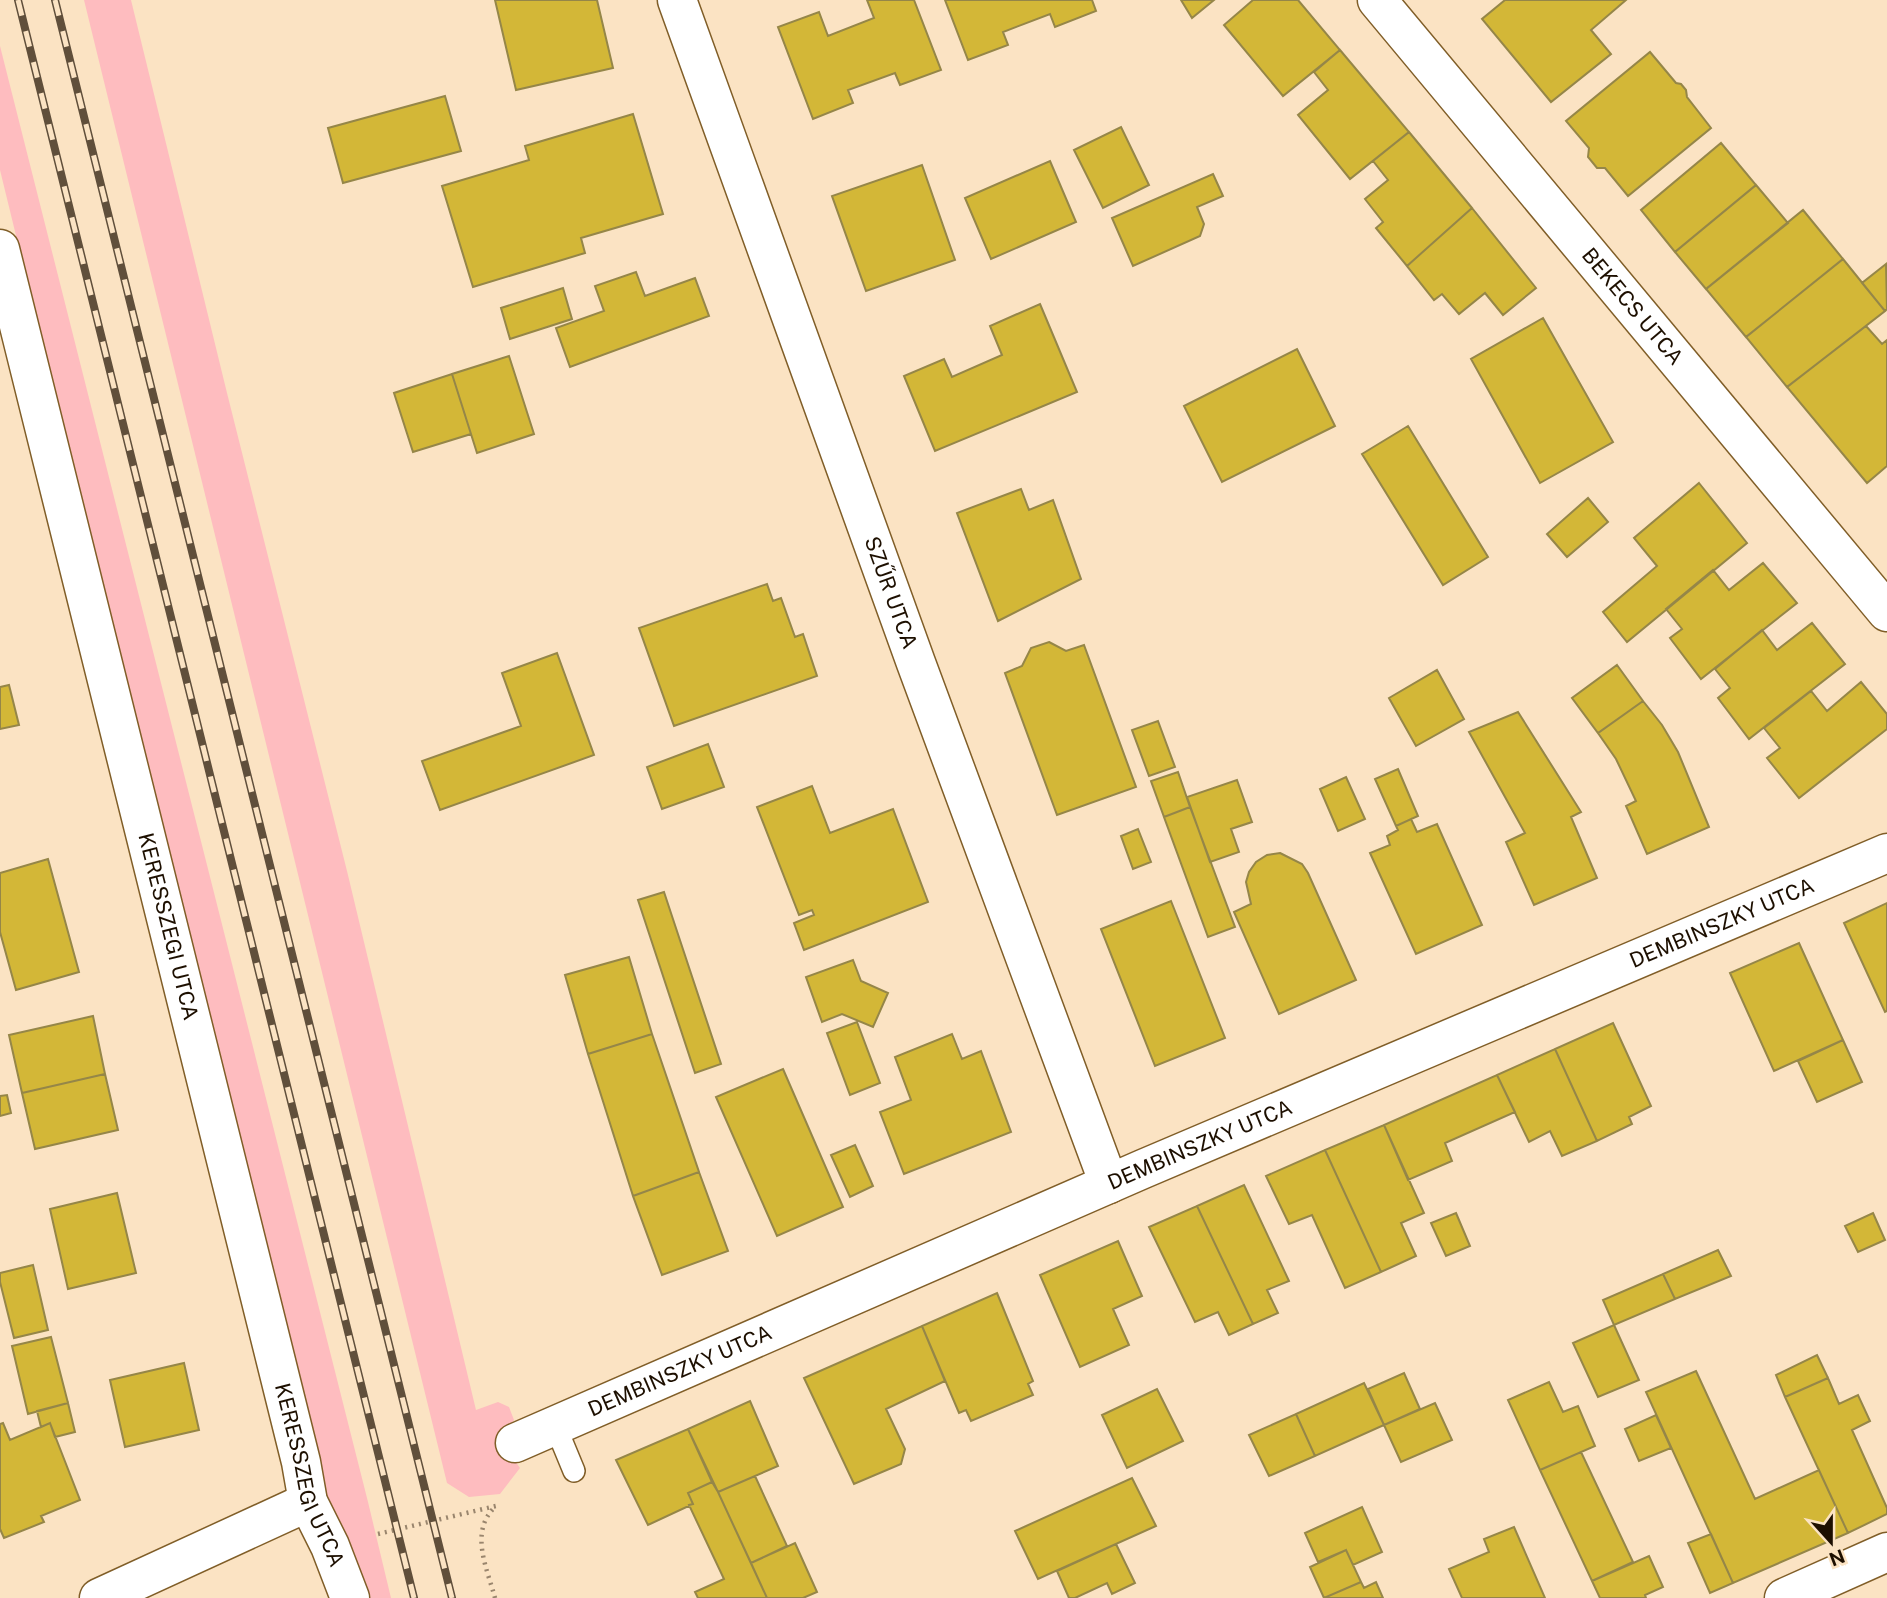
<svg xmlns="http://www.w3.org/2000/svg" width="1887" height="1598" font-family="'Public Sans',sans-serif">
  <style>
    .green { fill: #febcbf }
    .building { fill: #d3b737; stroke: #958648; stroke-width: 2 }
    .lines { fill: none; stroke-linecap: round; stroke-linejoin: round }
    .service-casing { stroke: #805e28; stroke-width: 24 }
    .minor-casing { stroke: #805e28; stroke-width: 41 }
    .path { stroke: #99856d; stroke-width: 4.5; stroke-dasharray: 2 5; stroke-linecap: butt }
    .service { stroke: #fff; stroke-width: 21 }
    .minor { stroke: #fff; stroke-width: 38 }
    .rail-casing { stroke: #604f3b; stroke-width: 8 }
    .rail { stroke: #fbe3c3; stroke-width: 5; stroke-dasharray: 16; stroke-linecap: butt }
    .labels { text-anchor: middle; stroke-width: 5; stroke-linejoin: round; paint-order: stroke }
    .street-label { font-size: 21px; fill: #1d0f00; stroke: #fbe3c3 }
  </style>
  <rect width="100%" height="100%" fill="#fbe3c3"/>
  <path class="green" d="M84,0H131L227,393L347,871L476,1410L498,1402L509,1407L514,1420L504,1432L509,1452L520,1468L500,1494L469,1497L447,1483Z
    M0,46L368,1502L391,1598H368L336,1523L320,1480L0,170Z"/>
  <path class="building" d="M495,0H597L613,68L516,90Z
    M867,0H914L941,70L900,85L895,73L848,90L853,103L813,119L778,27L819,12L828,36L874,18Z
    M945,0H1092L1096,11L1055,27L1050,14L1003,32L1008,45L968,60Z
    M1181,0H1214L1192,18Z
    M1253,0H1298L1340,50L1283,96L1224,25Z
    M1505,0H1626L1591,30L1611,54L1551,102L1482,19Z
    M1340,50L1409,132L1350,179L1298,115L1328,90L1314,72Z
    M1650,52L1676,83L1681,84L1686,90L1687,97L1711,128L1628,196L1605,168H1597L1588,157L1589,148L1566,121Z
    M445,96L461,151L343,183L328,128Z
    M633,114L663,214L581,238L585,253L473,287L442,186L529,160L525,146Z
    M1121,127L1149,185L1103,208L1074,150Z
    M1409,132L1472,208L1407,266L1376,228L1383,222L1365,199L1388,180L1373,161Z
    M1721,143L1756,185L1675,252L1641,210Z
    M1050,161L1076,222L991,259L965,198Z
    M922,165L955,260L866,291L832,196Z
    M1213,174L1223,196L1197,207L1204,224L1200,236L1133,266L1112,218Z
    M1756,185L1788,223L1706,289L1675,252Z
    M1472,208L1536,288L1503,315L1485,293L1459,314L1442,294L1434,300L1407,266Z
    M1803,210L1843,259L1746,337L1706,289Z
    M1843,259L1885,311L1787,387L1746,337Z
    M1886,264L1887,309L1885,311L1862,283Z
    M636,272L645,296L695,278L709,316L570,367L556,328L604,311L595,286Z
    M563,288L572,319L510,339L501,308Z
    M1040,304L1077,392L935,451L904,376L944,359L952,377L1002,355L990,326Z
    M1543,318L1613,442L1540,483L1471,359Z
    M1866,326L1882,344L1887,340V466L1867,483L1787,387Z
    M1297,349L1335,426L1222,482L1184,406Z
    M509,356L534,434L477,453L452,374Z
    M452,374L471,434L413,452L394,393Z
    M1408,426L1488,557L1443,585L1362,454Z
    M1699,483L1747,543L1627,642L1603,612L1657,566L1634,538Z
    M1021,489L1029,510L1053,500L1081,579L998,621L957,513Z
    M1588,498L1608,522L1567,557L1547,534Z
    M1763,563L1797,603L1701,679L1670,638L1682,629L1666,609L1713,570L1729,590Z
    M767,584L773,601L781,598L795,637L803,634L817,676L674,726L639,628Z
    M1812,623L1845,664L1749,739L1718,698L1730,688L1715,669L1762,630L1777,650Z
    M1049,642L1066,651L1084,645L1136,787L1057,815L1005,673L1022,666L1031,648Z
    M557,653L594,755L440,810L422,761L521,726L502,673Z
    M1617,665L1643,701L1598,733L1572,698Z
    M1437,670L1464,719L1416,746L1389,698Z
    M1861,682L1887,714V729L1799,798L1767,758L1780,748L1764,728L1811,691L1827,711Z
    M9,685L19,725L0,729V687Z
    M1643,701L1662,725L1678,752L1709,827L1647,854L1626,806L1636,801L1616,759L1598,733Z
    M1518,712L1581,812L1571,817L1597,878L1534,905L1506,842L1525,833L1469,732Z
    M1158,721L1175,767L1149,776L1132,730Z
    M708,744L724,787L662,809L647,767Z
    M1398,769L1418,816L1396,826L1375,779Z
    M1178,772L1190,807L1164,817L1151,781Z
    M1346,777L1365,819L1338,831L1320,789Z
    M1237,780L1252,822L1231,829L1239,852L1210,862L1187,797Z
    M812,786L830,833L893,809L928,902L804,950L794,923L814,915L812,910L799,915L757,807Z
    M1190,807L1235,927L1208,937L1164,817Z
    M1411,819L1417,832L1437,824L1482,925L1416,954L1370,853L1390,845L1387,836L1398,830L1396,826Z
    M1138,829L1151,862L1133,869L1121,836Z
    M1280,853L1302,864L1308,873L1356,980L1279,1014L1234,912L1251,904L1246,882L1249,872L1256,862L1267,855Z
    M48,859L79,972L16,990L0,932V873Z
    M664,892L721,1064L695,1073L638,900Z
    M1171,901L1225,1038L1155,1066L1101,929Z
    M1887,903V1011L1885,1012L1844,923Z
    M1799,943L1843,1040L1774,1071L1730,973Z
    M629,957L652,1034L588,1054L565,975Z
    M853,960L861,981L888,993L873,1027L842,1014L822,1022L806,977Z
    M93,1016L105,1074L22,1093L9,1035Z
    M857,1022L880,1083L850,1095L827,1033Z
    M1613,1023L1651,1106L1629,1117L1632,1124L1597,1141L1555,1049Z
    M652,1034L699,1172L633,1196L588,1054Z
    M952,1034L962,1059L981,1051L1011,1132L904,1174L880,1112L911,1100L895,1057Z
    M1843,1040L1862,1082L1817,1102L1798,1061Z
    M1555,1049L1597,1141L1562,1156L1550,1131L1529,1142L1497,1075Z
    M783,1069L843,1207L777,1236L716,1097Z
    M105,1074L118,1130L35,1149L22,1093Z
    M1497,1075L1515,1112L1445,1143L1452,1161L1408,1180L1384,1125Z
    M7,1095L11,1113L0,1116V1096Z
    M1384,1125L1424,1213L1401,1223L1416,1256L1381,1272L1325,1150Z
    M855,1145L873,1186L850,1197L831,1155Z
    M1325,1150L1381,1272L1345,1288L1312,1215L1289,1224L1266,1176Z
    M699,1172L728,1251L662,1275L633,1196Z
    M1244,1185L1289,1281L1267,1290L1278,1313L1253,1324L1197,1206Z
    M117,1193L136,1273L68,1289L50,1209Z
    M1197,1206L1253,1324L1229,1335L1218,1312L1195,1322L1149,1227Z
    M1456,1213L1470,1246L1446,1256L1431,1223Z
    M1873,1213L1885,1240L1858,1252L1845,1226Z
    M1118,1241L1142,1296L1113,1309L1129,1345L1080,1367L1040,1275Z
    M1718,1250L1731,1276L1675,1299L1663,1274Z
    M33,1265L48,1330L14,1338L0,1282V1273Z
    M1663,1274L1675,1299L1614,1325L1603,1300Z
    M997,1293L1033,1381L1028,1384L1033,1395L971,1421L966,1410L959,1413L922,1326Z
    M1614,1325L1639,1380L1598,1397L1573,1343Z
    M922,1326L945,1381L886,1409L905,1449L901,1464L854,1484L804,1378Z
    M51,1337L68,1403L28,1414L12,1346Z
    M1817,1355L1828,1378L1785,1397L1776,1375Z
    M184,1363L199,1430L125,1447L110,1380Z
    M1696,1371L1755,1499L1819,1470L1848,1533L1733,1583L1646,1392Z
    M1404,1373L1420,1409L1384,1425L1368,1389Z
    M1828,1378L1839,1404L1858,1395L1870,1421L1852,1430L1887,1508V1514L1848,1533L1785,1397Z
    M1549,1382L1563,1412L1578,1406L1595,1446L1540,1470L1508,1400Z
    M1364,1383L1384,1425L1315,1456L1296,1414Z
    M1157,1389L1183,1441L1127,1468L1102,1415Z
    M750,1401L778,1466L718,1492L688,1429Z
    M68,1403L75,1432L55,1437L50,1423L41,1427L37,1411Z
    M1435,1403L1452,1440L1401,1462L1384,1425Z
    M1296,1414L1315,1456L1269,1476L1249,1435Z
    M1656,1415L1671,1448L1639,1461L1625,1429Z
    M3,1423L10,1440L50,1423L80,1500L41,1516L44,1522L4,1538L0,1529V1424Z
    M688,1429L712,1482L688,1493L693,1504L648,1525L616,1460Z
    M1581,1452L1633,1562L1592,1581L1540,1470Z
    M755,1476L787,1546L751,1563L718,1492Z
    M1132,1478L1156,1526L1038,1579L1015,1531Z
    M712,1482L718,1492L767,1598H698L695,1592L724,1579L689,1505L693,1504L688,1493Z
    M1362,1507L1382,1552L1353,1565L1346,1550L1318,1562L1305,1533Z
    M1514,1527L1545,1598H1462L1449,1569L1489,1552L1484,1539Z
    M1711,1534L1733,1583L1710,1593L1688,1543Z
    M795,1543L817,1592L803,1598H767L751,1563Z
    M1116,1544L1135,1583L1112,1594L1107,1583L1075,1598H1069L1057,1571Z
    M1346,1550L1361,1582L1324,1598L1310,1567Z
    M1649,1556L1663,1587L1645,1595L1646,1598H1600L1592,1581Z
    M1361,1582L1364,1588L1376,1582L1383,1598H1324Z"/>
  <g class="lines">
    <g class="service-casing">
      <path id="service" d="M555,1425L574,1471"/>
    </g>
    <g class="minor-casing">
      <g id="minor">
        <path id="s1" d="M677,0L916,663L1109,1184"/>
        <path id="s2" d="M1377,0L1887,612"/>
        <path id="s3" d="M0,249L301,1462L308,1502L330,1546L350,1598"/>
        <path id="s4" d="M515,1443L1143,1169L1887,853"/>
        <path d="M99,1598L308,1502"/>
        <path d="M1784,1598L1887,1552"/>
      </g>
    </g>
    <path class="path" d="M378,1534L500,1505
      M495,1598C487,1568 469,1532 495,1507"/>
    <use href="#service" class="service"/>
    <use href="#minor" class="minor"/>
    <g class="rail-casing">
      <path id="rail" d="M18,0L414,1598
        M55,0L452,1598"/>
    </g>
    <use href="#rail" class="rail"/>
  </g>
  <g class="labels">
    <g class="street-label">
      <text dy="7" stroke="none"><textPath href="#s2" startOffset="399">BEKECS UTCA</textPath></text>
      <text dy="7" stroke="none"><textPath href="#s1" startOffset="630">SZŰR UTCA</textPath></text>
      <text dy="7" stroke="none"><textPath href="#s4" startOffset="1314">DEMBINSZKY UTCA</textPath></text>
      <text dy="7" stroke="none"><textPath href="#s3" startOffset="698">KERESSZEGI UTCA</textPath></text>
      <text dy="7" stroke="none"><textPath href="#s4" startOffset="747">DEMBINSZKY UTCA</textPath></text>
      <text dy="7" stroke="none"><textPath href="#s4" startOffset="180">DEMBINSZKY UTCA</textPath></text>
      <text dy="7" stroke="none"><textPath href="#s3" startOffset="1265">KERESSZEGI UTCA</textPath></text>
    </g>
  </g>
  <g transform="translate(1831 1542) rotate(159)" stroke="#fbe3c3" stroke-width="5" paint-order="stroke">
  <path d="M0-5L12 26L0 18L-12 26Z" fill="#1d0f00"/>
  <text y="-10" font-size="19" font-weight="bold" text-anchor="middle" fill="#1d0f00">N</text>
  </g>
</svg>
